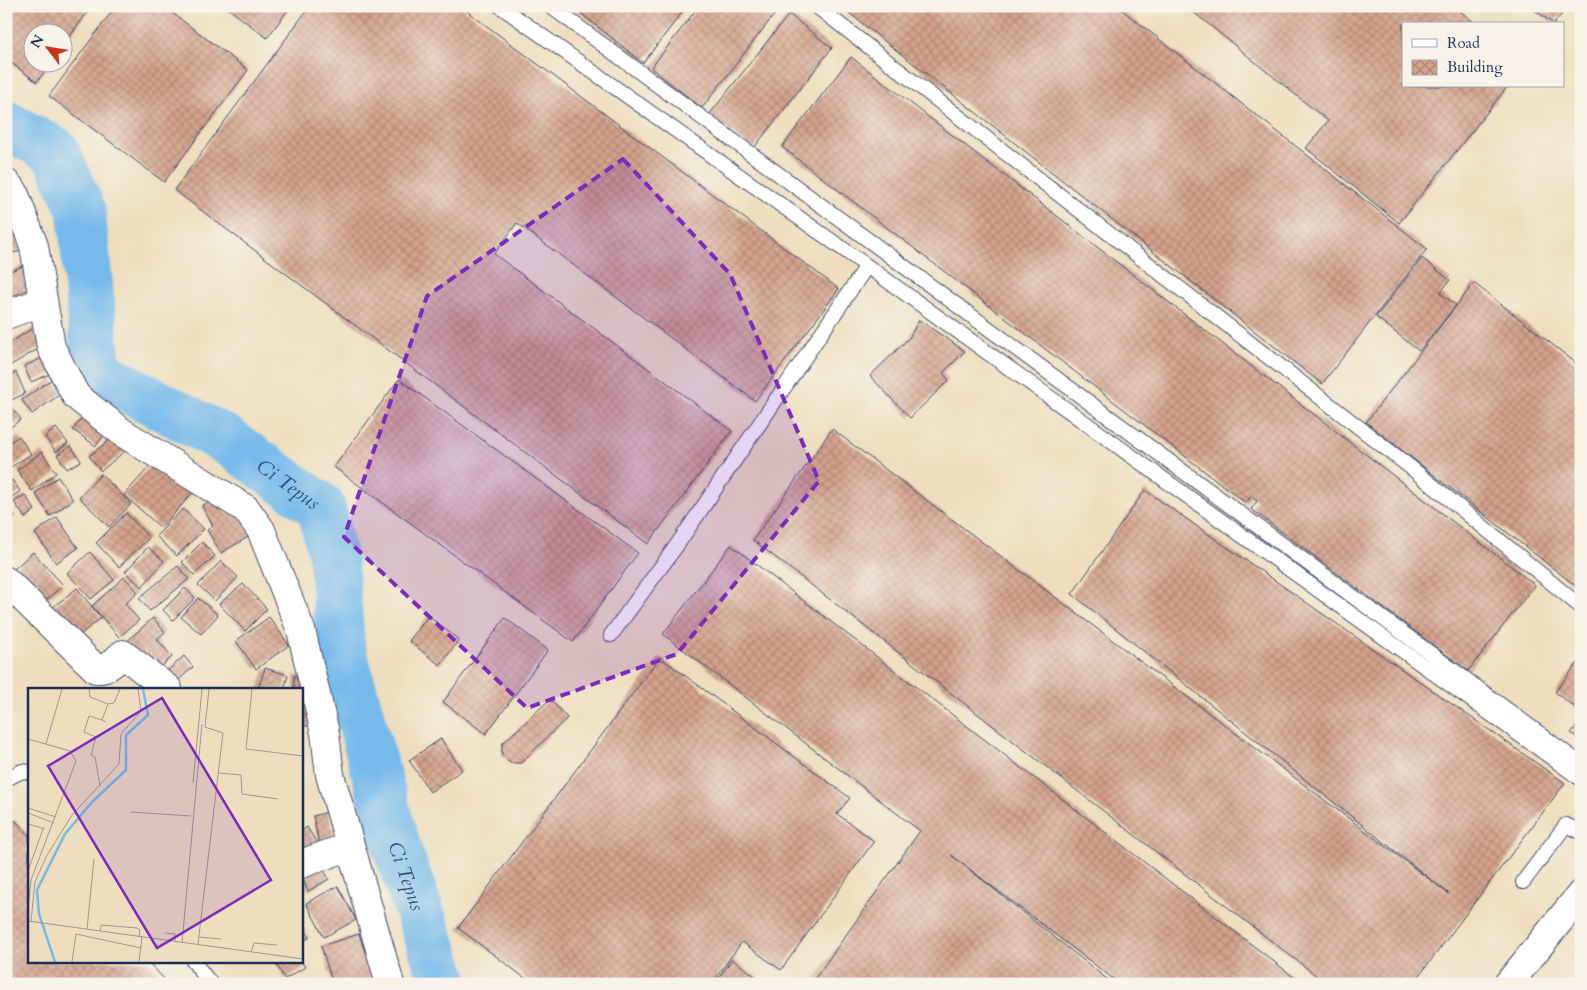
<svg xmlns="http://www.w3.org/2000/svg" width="1587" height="990" font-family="Cardo,serif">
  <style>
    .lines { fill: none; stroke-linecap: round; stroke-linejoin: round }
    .river { stroke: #75baeb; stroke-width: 49 }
    .building { fill: url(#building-cross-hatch) }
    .lane-casing { stroke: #3b496c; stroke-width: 16 }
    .street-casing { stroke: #3b496c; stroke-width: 30 }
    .secondary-casing { stroke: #3b496c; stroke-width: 30 }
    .lane { stroke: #fff; stroke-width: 14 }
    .street { stroke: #fff; stroke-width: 28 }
    .secondary { stroke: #fff; stroke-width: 28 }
    .marked { fill: #7b2cbf; fill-opacity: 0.2; stroke: #7b2cbf; stroke-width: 4; stroke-dasharray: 10 6; stroke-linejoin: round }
    .labels { text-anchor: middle; stroke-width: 4.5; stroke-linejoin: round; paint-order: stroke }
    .water-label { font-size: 20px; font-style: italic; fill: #325281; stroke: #f7f3e8 }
    .inset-river { fill: none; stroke: #75baeb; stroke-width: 2.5 }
    .inset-road { fill: none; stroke: #9a9897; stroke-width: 1 }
    .view { fill: #7b2cbf; fill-opacity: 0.15; stroke: #7b2cbf; stroke-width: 2.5 }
    .inset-edge { fill: none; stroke: #1b2f5e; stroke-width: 2.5 }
  </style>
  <defs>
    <pattern id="building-cross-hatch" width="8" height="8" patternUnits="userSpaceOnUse" patternTransform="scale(1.25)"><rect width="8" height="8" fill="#d5a38c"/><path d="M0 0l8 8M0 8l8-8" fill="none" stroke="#ac8576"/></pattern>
  </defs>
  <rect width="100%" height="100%" fill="#f7f3e8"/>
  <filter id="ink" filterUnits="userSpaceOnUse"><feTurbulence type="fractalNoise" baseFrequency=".02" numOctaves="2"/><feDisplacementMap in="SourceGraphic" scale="10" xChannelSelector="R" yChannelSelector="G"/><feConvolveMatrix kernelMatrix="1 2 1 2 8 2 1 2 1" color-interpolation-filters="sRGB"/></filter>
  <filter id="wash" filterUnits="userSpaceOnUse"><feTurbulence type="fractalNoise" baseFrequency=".0096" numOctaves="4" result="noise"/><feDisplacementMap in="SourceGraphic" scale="20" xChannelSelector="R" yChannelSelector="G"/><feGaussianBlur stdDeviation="1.12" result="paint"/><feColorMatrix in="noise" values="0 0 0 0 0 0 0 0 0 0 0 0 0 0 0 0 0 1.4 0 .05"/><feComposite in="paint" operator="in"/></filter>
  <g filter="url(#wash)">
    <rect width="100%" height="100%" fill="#eedebd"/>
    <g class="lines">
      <path class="river" id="s1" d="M6,125L55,151L81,209L97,372L226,440L321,507L333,558L341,648L396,846L445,984"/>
    </g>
    <g id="blocks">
      <path class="building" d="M6,6H92L62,47V32H32V62H51L37,82L6,59Z
        M116,6H163L248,70L164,182L49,96Z
        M225,6H291L267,38Z
        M310,6H460L839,289L755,401L517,223L494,254L732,431L648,544L174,190Z
        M572,6H687L643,63Z
        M699,6H781L702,108L651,68Z
        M840,6H1117L1427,249L1322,384Z
        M1186,6H1454L1476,24H1403V86H1508L1399,223L1306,148L1328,121Z
        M1529,6H1568L1554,24Z
        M789,14L832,48L753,149L709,115Z
        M851,57L1535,585L1468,671L1251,509L1257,501L1251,496L1246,503L782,147Z
        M19,213L24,251L6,254V221Z
        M1422,258L1450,280L1440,293L1456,305L1419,351L1376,317Z
        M27,264L36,286L6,299V273Z
        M1474,283L1581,367V590L1366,422Z
        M919,320L965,351L943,373L949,380L910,418L870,376L909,338Z
        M38,325L48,343L6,368V345Z
        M45,357L52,373L31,382L24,366Z
        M16,372L25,393L6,403V378Z
        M52,379L62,393L32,414L22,400Z
        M399,379L638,553L573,642L334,467Z
        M9,405L21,419L6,431V407Z
        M87,411L110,427L96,446L73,430Z
        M56,428L68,443L56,452L45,437Z
        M832,429L1449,894L1072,594L1145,490L1565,783L1413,984H1327L753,540Z
        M19,436L31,454L11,467L6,461V445Z
        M114,436L126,450L101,471L89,456Z
        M71,446L81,461L67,469L57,455Z
        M42,452L56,473L32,491L17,470Z
        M158,457L195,490L161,528L124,495Z
        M101,474L131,504L109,527L79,497Z
        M58,477L73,500L50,516L35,493Z
        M12,480L20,491L8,500L6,484Z
        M25,495L35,510L25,518L14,502Z
        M217,497L227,514L240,507L255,533L221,553L207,530L213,526L202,506Z
        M6,505L15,517L6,523Z
        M183,509L204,529L177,556L156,536Z
        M126,513L149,538L119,567L96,543Z
        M57,517L78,548L56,563L35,533Z
        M202,542L215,556L194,575L182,562Z
        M731,545L1303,984H1120L951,855L1113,984H811L920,831L663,634Z
        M148,547L164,561L142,587L125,572Z
        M33,552L63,585L43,603L13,570Z
        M90,552L114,580L91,599L67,573Z
        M221,561L238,577L215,601L198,585Z
        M178,566L189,579L150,611L139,598Z
        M124,577L138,592L125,604L139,620L119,637L92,606Z
        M243,584L267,609L245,631L219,604Z
        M77,588L101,618L76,638L52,608Z
        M185,588L195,598L173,620L163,610Z
        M198,598L218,615L201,634L181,617Z
        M428,616L459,640L440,665L409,641Z
        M269,617L289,645L256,669L236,641Z
        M153,618L165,632L157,639L172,657L154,673L126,642Z
        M505,618L548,650L486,734L443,702Z
        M184,656L193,667L173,685L164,674Z
        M660,657L850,798L837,814L874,841L781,970L742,942L711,984H533L458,928Z
        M1581,659V712L1555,692Z
        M265,668L288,675L284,689H258Z
        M308,675L310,726H301V689H294V676Z
        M550,699L567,718L521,763H510L502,755V744Z
        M1581,721V740L1571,733Z
        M441,739L462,770L430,792L409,760Z
        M328,812L336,844L320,848L313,816Z
        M15,820L29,835V961H147L169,984H6V828Z
        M307,827L319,847L301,859V831Z
        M320,864L329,879L308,891L301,875Z
        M338,886L356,920L324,937L306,903Z
        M301,923L309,938L301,942Z
        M359,934L365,952L373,949L383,981L375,984H333L321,946Z
        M732,959L766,984H714Z
        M280,961H301L305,967L285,979L276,964Z"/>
    </g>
  </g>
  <g filter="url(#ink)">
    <use href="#blocks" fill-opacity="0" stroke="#3b496c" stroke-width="1"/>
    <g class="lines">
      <g class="lane-casing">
        <path id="lane" d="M500,6L867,266L1581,779
          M550,6L1581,764
          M816,6L1410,467L1581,607
          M611,635L677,545L867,266
          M6,779L22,771L29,772
          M1523,882L1566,825L1581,832
          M193,961L211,984"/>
      </g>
      <g class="street-casing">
        <path id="street" d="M6,183L14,192L34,246L51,347L76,396L123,433L246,509L261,530L301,630L325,733L330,775L390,984
          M6,315L42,302
          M6,581L96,669C109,670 114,661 123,654L168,689
          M301,864L350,846"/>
      </g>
      <g class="secondary-casing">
        <path id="secondary" d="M1508,984L1581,894"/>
      </g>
      <use href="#lane" class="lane"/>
      <use href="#street" class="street"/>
      <use href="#secondary" class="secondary"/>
    </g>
  </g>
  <path class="marked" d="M623,159L730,274L819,481L677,654L527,708L344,537L427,296Z"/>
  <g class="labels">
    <g class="water-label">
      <text dy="7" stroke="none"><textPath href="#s1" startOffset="505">Ci Tepus</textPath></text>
      <text dy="7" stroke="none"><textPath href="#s1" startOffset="925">Ci Tepus</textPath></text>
    </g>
  </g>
  <g transform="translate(28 688)">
    <rect width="275" height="275" fill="#eedebd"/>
    <path class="inset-river" d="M27,274L11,226L9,202L37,146L64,114L98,82V47L120,27L115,1"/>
    <path class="inset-road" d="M61,1L62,9L80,16L74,32L78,34M224,1L218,61L275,68M80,16L86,15L92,1M0,51L42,63L48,73L3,192L0,220M18,56L34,1M191,85L213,87L214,106L250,111M165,95L174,1M72,98L67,69L63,67L68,49L56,44L61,28L74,32M0,120L28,129M103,124L163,128M0,125L26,135M0,136L17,141M0,183L15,141M0,233L275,271M3,233L7,194L18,169L44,127L91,76L93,46L113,23L110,1M59,241L66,171M72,243L73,237L109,240L112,242L111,249M137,245L147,246V254M171,249L193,251M154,255L174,36M170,256L195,45L177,39L181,1M223,264L226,255L249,257M44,274L48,246L113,260M111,274L114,249"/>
    <path class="view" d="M134,10L243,192L129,260L20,78Z"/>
    <rect width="275" height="275" class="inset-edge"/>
  </g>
  <rect width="1587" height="990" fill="none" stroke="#f7f3e8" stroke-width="25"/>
  <rect x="1402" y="22" width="162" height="65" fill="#f7f3e8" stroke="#9fa5b1"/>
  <rect x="1412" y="39" width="25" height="8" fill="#ffffff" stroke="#9fa5b1"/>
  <text x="1447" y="48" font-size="15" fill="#1b2f5e">Road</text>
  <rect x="1412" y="60" width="25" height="15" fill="url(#building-cross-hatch)" stroke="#9fa5b1"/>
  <text x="1447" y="72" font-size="15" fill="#1b2f5e">Building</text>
  <g transform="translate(48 48) rotate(301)"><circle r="24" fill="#f7f3e8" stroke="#9fa5b1"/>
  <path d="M0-4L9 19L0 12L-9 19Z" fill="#c8321e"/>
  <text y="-8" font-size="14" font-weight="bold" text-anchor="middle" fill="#1b2f5e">N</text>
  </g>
</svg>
